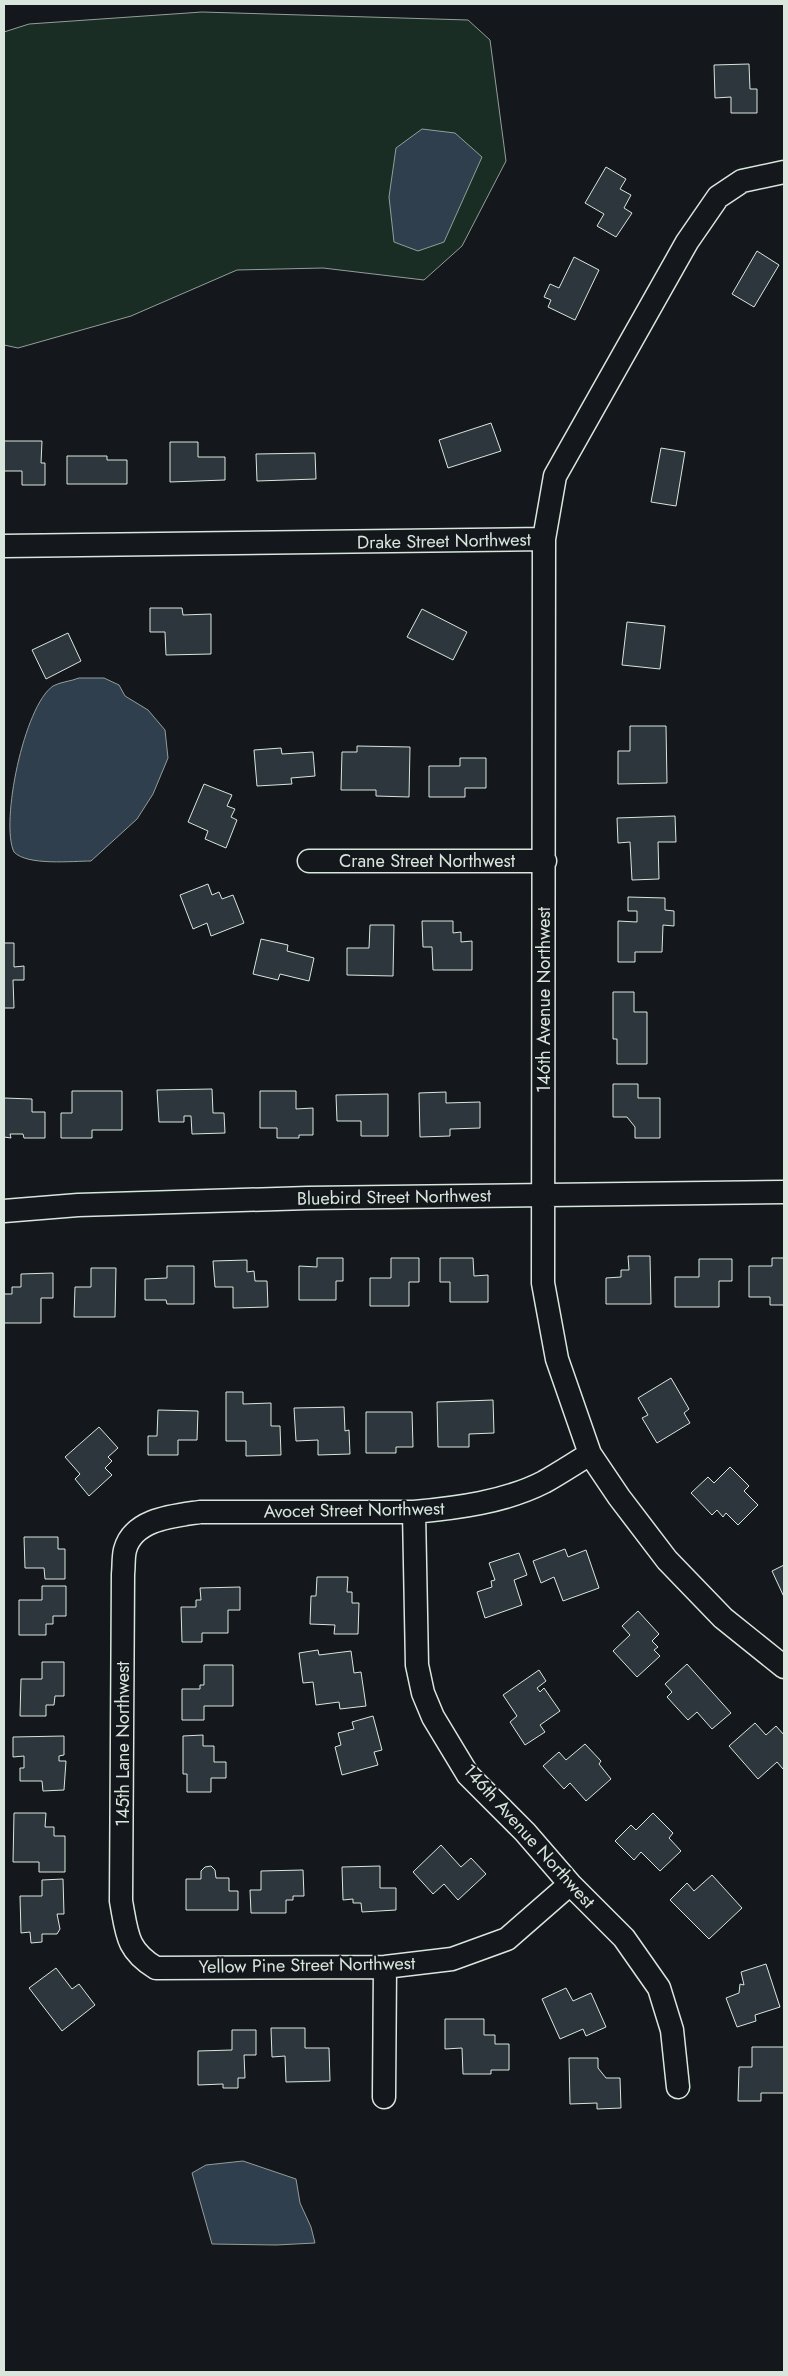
<svg xmlns="http://www.w3.org/2000/svg" width="788" height="2376" font-family="Jost,sans-serif">
  <style>
    .green { fill: #1a2d24; stroke: #939e99 }
    .water { fill: #2f3f4d; stroke: #939e99 }
    .building { fill: #2c363c; stroke: #d8e6dc }
    .lines { fill: none; stroke-linecap: round; stroke-linejoin: round }
    .minor-casing { stroke: #d8e6dc; stroke-width: 25 }
    .minor { stroke: #14181c; stroke-width: 22 }
    .labels { text-anchor: middle; stroke-width: 4; stroke-linejoin: round; paint-order: stroke }
    .street-label { font-size: 18px; fill: #d8e6dc; stroke: #14181c }
  </style>
  <rect width="100%" height="100%" fill="#14181c"/>
  <path class="green" d="M202,12L468,20L490,40L506,161L462,246L424,280L323,268L237,270L131,316L18,348L4,345V32L29,24Z"/>
  <path class="water" d="M422,129L455,133L482,157L444,242L418,251L394,242L389,197L396,148Z
    M79,678H104L119,685L125,696L148,710L165,730L168,758L153,794L137,819L91,861C73,861 27,866 14,852C0,823 24,706 53,686C60,682 72,681 79,678Z
    M243,2161L296,2179L300,2203L311,2227L315,2243L276,2245L212,2244L192,2173L206,2165Z"/>
  <path class="building" d="M749,64L750,89H757V113H731V97L715,98L714,65Z
    M606,167L626,179L620,189L631,195L624,208L632,213L616,237L597,226L604,214L585,203Z
    M757,251L779,265L754,307L732,294Z
    M574,257L599,270L575,320L548,307L551,300L544,297L550,284L559,288Z
    M491,423L501,451L448,468L439,440Z
    M4,441H42L41,463H45V485H22V471H4Z
    M170,442H198V457H225V480L170,482Z
    M661,448L685,452L676,506L651,502Z
    M315,453L316,479L257,481L256,454Z
    M67,456H107V460H127V484H67Z
    M150,608H182L183,615L211,614V654L166,655L165,632H150Z
    M422,609L467,632L453,660L407,637Z
    M627,622L665,626L660,669L622,665Z
    M68,633L81,661L46,679L32,650Z
    M630,726H666L667,783L618,784V751H630Z
    M357,746L410,747L409,797L376,796V790H341L342,752H357Z
    M281,748L282,754L313,752L315,776L291,778L292,784L257,786L254,750Z
    M460,758H486V788H465V797H429V766H460Z
    M204,784L232,795L227,806L235,809L231,817L237,820L226,848L205,839L208,831L188,822Z
    M675,816L676,842H658L659,879L632,880L630,842L618,843L617,818Z
    M208,884L212,895L219,892L222,899L233,895L244,923L211,936L207,923L193,929L180,895Z
    M628,897L665,898V910L674,911V926L663,925L662,952H635V962H618V921L637,922V911H628Z
    M422,921H453V933L461,932V942L472,941V970H433L432,947H423Z
    M370,925H394L393,976L347,975V948H369Z
    M261,939L288,945L287,951L314,958L309,981L280,974L278,980L253,974Z
    M4,943H14V967L24,966V980H13L14,1008H4Z
    M613,992H634V1012H647V1064H617V1039H613Z
    M613,1084H638V1098H660V1138H635V1127L627,1117H613Z
    M212,1089L213,1113H224L225,1133L192,1134L191,1116H184V1122H159L157,1090Z
    M72,1091H122V1130H92V1138H61V1113H72Z
    M260,1091H296V1109L313,1108V1135H299V1138H277V1128H260Z
    M446,1092V1103L480,1102V1128L450,1129V1136L420,1137L419,1093Z
    M388,1094V1136H361V1121H337L336,1095Z
    M4,1098L32,1099V1112H45V1138H24L23,1134H10L11,1138L4,1137Z
    M628,1256H650L651,1304H606V1278L621,1277V1270H629Z
    M317,1258H343V1281H336V1300H299V1266L317,1267Z
    M391,1258H419V1282H409V1306H370V1278H391Z
    M440,1258H473L474,1276L488,1275V1302H450V1282H440Z
    M772,1258H784V1305H770V1297H749V1266H772Z
    M699,1259H732V1281H719V1307H675V1277H699Z
    M247,1260V1272L254,1271L255,1281H267L268,1307L233,1308V1287H215L213,1261Z
    M167,1266H194V1304H167L166,1300H145V1279L167,1278Z
    M91,1268H116L115,1317H74L75,1287H91Z
    M53,1273V1298H41V1323H4V1294H12V1287H21V1274Z
    M671,1378L689,1409L684,1413L690,1423L657,1443L642,1418L648,1415L638,1398Z
    M226,1392H243V1404L271,1403V1426H280L281,1455L246,1456V1441H226Z
    M493,1400L494,1433L469,1434V1447H438L437,1402Z
    M344,1407L345,1431L349,1430L350,1454L318,1455V1440L296,1441L294,1408Z
    M158,1410L198,1411L197,1440H178V1455H148V1436H157Z
    M366,1412H412L413,1447H396V1453H366Z
    M99,1427L118,1448L108,1457L112,1461L105,1468L112,1475L89,1496L75,1479L80,1474L65,1457Z
    M730,1467L749,1486L744,1491L758,1505L738,1525L726,1513L723,1517L717,1510L712,1515L691,1493L708,1477L714,1483Z
    M24,1537H58V1549H65V1579H45L44,1568H25Z
    M565,1549L568,1557L586,1550L599,1588L563,1601L554,1577L541,1583L533,1561Z
    M519,1553L527,1575L514,1580L522,1605L485,1618L477,1592L492,1587L491,1581L495,1580L489,1563Z
    M784,1565V1597L772,1571Z
    M317,1577H348L347,1592H352V1603H359L358,1634H334L335,1625L310,1624L311,1596H316Z
    M42,1586H66V1616H53V1624H46V1635H19V1600H42Z
    M240,1587V1610H228V1633H202V1642H182L181,1607H196V1600H201L200,1588Z
    M638,1611L659,1634L652,1641L658,1647L654,1650L660,1656L637,1677L613,1651L630,1635L622,1626Z
    M318,1650L319,1655L351,1651L354,1673L361,1672L366,1706L340,1709L339,1702L316,1705L313,1682L303,1683L299,1653Z
    M42,1662H64V1696H55L54,1705H46V1716H20L21,1679H42Z
    M687,1664L731,1713L712,1729L697,1712L688,1720L667,1697L672,1692L665,1684Z
    M204,1665H233V1706H204V1720H182V1689H200V1685H204Z
    M539,1670L546,1681L537,1688L540,1692L544,1688L560,1711L540,1725L545,1732L525,1745L510,1722L517,1716L503,1695Z
    M373,1716L382,1750L374,1752L378,1765L342,1775L335,1747L341,1745L338,1733L354,1729L352,1722Z
    M755,1723L766,1735L776,1726L784,1735V1768L783,1769L777,1762L758,1779L729,1746Z
    M203,1735V1746H214V1762H226V1778H211V1792H187V1774H183V1736Z
    M64,1736V1755L59,1756V1761H66L64,1790L43,1791L42,1781H20V1768H24V1756L13,1757V1737Z
    M585,1744L601,1761L599,1764L611,1779L586,1801L570,1783L564,1789L543,1766L559,1752L566,1760Z
    M14,1813H46L45,1827H54V1836H65V1872H39V1862H13Z
    M653,1813L673,1833L669,1838L681,1851L660,1871L641,1852L634,1860L615,1841L631,1825L636,1830Z
    M441,1845L461,1867L471,1858L486,1874L458,1900L444,1884L433,1894L413,1872Z
    M211,1866L215,1870L216,1878H229V1891H238V1910H186V1879H201V1871L205,1867Z
    M380,1866V1888H396V1910L362,1912L361,1903H353V1899L343,1900L342,1867Z
    M303,1870L304,1896H293V1900H286V1913H251L250,1890H261V1871Z
    M712,1875L742,1908L709,1939L670,1900L687,1883L694,1891Z
    M63,1879L64,1914H57L60,1929L57,1934H42V1942L31,1943L30,1932L21,1933L20,1896H42V1880Z
    M766,1964L780,2007L755,2015L756,2021L737,2027L726,1998L739,1993L740,1984L744,1985L741,1972Z
    M56,1968L72,1989L79,1984L95,2005L62,2031L29,1988Z
    M566,1988L573,2001L591,1993L606,2027L586,2036L583,2029L560,2039L542,1999Z
    M445,2019H484V2035H495V2044H509V2070H491V2074H463L462,2048L445,2049Z
    M271,2028H305V2048H329L330,2081L286,2082L285,2056L272,2057Z
    M232,2030H256V2055H244L245,2078H238V2088H223V2084L198,2085V2051L232,2050Z
    M752,2047H784V2093H761V2101H738L739,2067H752Z
    M569,2058H598V2068L606,2078H620L621,2108L597,2109V2103L570,2104Z"/>
  <g class="lines">
    <g class="minor-casing">
      <path id="minor" d="M784,172L742,181L718,197L687,242L555,476L544,539L543,1283L557,1359L590,1454L619,1497L667,1560L723,1618L784,1667
        M4,546L544,539
        M309,861H545
        M4,1211L78,1205L308,1198L784,1192
        M414,1512L417,1665L423,1693L433,1717L468,1775L525,1832L570,1884L624,1938L659,1988L672,2030L678,2087
        M570,1884L507,1939L452,1959L385,1967L156,1968C126,1950 127,1933 121,1901L123,1574C124,1566 123,1558 125,1550C133,1519 173,1516 200,1512H414C457,1508 505,1502 544,1482C560,1473 575,1463 590,1454
        M384,2097L385,1967"/>
    </g>
    <use href="#minor" class="minor"/>
  </g>
  <g class="labels">
    <g class="street-label">
      <text transform="translate(444 541) rotate(-1)" y="6">Drake Street Northwest</text>
      <text x="427" y="867">Crane Street Northwest</text>
      <text transform="translate(544 1000) rotate(-90)" y="6">146th Avenue Northwest</text>
      <text transform="translate(394 1197) rotate(-1)" y="6">Bluebird Street Northwest</text>
      <text transform="translate(354 1510) rotate(-1)" y="6">Avocet Street Northwest</text>
      <text transform="translate(123 1744) rotate(-90)" y="6">145th Lane Northwest</text>
      <text transform="translate(529 1836) rotate(48)" y="6">146th Avenue Northwest</text>
      <text transform="translate(307 1965) rotate(-1)" y="6">Yellow Pine Street Northwest</text>
    </g>
  </g>
  <rect width="788" height="2376" fill="none" stroke="#d8e6dc" stroke-width="10"/>
</svg>
